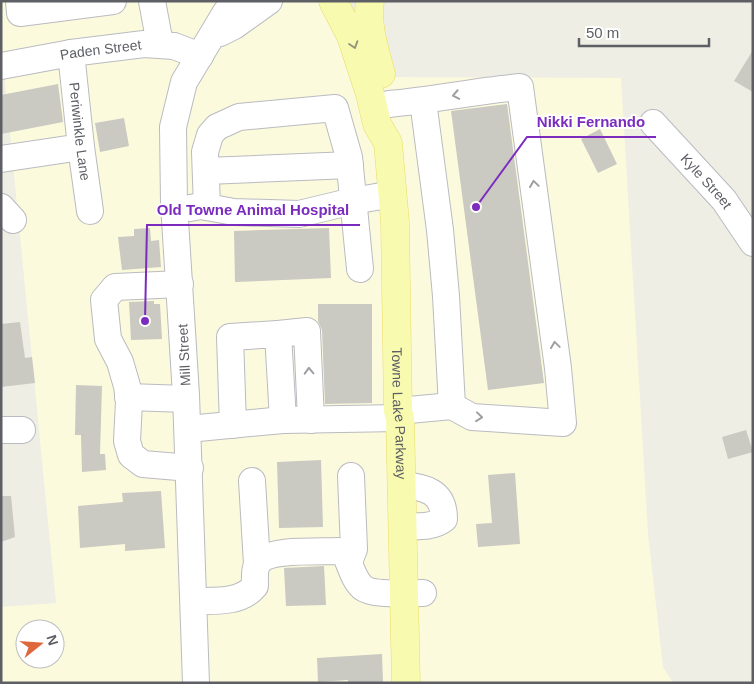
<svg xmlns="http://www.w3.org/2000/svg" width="754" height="684" font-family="Arial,sans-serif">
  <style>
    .commercial { fill: #fcfadd; fill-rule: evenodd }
    .building { fill: #cac9c2 }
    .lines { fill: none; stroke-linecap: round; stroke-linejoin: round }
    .minor-casing { stroke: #babbc0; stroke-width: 28 }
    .major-casing { stroke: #e9dc64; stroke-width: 29 }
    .minor { stroke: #fff; stroke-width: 26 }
    .major { stroke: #f8faaf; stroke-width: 28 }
    .oneway { stroke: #93957f }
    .oneway2 { stroke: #9e9fa3 }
    .labels { text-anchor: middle; stroke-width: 4; stroke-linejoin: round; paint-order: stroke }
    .street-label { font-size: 14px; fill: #5d5f65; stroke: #fff }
    .leader { fill: none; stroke: #7b2cbf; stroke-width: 2 }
    .callout-dot { fill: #7b2cbf; stroke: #fff; stroke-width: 2 }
    .callout-label { font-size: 15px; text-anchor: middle; font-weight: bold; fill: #7b2cbf; stroke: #fff; stroke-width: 4; stroke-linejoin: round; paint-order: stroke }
  </style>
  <rect width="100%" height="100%" fill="#eeeee5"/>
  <path class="commercial" d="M1,1H340L367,77L621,78L648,534L663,667L673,683H1V607L56,603L1,42ZM25,629H55V659H25Z"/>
  <path class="building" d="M753,50V92L734,81Z
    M58,84L63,122L1,134V95Z
    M507,104L544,383L488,390L451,111Z
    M124,118L129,146L100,152L95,123Z
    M600,129L617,164L598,173L581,139Z
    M150,228L151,241L159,240L161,267L122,270L118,237L134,236V229Z
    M329,228L331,278L235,282L234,231Z
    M154,301V304H160L162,339L131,340L129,302Z
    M318,304H372V403L325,404L322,330L318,321Z
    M20,322L25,358L32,357L35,383L1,387V324Z
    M76,385L102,386L100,454H105L106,470L82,472L81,435H75Z
    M746,430L753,452L728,459L722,437Z
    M321,460L323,527L279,528L277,462Z
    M515,473L520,544L478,547L476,524L492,523L488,475Z
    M161,491L165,548L125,551V544L80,548L78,506L123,502L122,493Z
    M1,496H11L15,537L1,542Z
    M324,566L326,605L286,606L284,568Z
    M382,654L383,683H348V680L318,682L317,658Z"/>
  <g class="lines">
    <g class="minor-casing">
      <g id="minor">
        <path d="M19,1L20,13L113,1"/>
        <path d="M152,1L160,44"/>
        <path d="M220,33L234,26L269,1"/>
        <path id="s1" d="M71,53L81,147L90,211"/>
        <path id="s2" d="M1,66L71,53L144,44L174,46L200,56"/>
        <path d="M423,101L440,230L446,296L452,406"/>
        <path d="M389,104C433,100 476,91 520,87L558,368L563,423L472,417L452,406L398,411"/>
        <path id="s3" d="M653,123L724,200L753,243"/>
        <path d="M1,159L81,147"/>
        <path d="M206,171L350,165"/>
        <path d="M1,207L13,220"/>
        <path d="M207,207L205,152L210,135L217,127L239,117L335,108L349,157L360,269"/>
        <path d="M190,208L201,206L234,212L299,214L353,201L393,194"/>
        <path d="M180,284L115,287L104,300L108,339L120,362L127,386L129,402L127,441L131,455L143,464L190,468"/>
        <path d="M278,334L307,331L311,420"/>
        <path d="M128,397L186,399"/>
        <path d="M233,425L230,337L278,334L283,420"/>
        <path d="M188,429L283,420L400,418"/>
        <path d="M1,430H22"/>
        <path d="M252,481L257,564"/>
        <path d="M401,485C425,487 444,491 444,519C433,528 416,526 402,526"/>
        <path d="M349,562L354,549L351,476"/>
        <path d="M194,601C215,601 241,603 255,586C255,579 254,569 258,563C268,548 321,552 338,551L344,552C350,563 353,579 362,587C372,596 409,593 423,593"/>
        <path d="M196,683L186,395L174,204L173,127L184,82L226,12L237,1"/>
      </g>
    </g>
    <g class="major-casing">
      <g id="major">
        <path id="s4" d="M333,1L351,36L370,94L377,124L388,143L395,222L398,411L400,418L406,683"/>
        <path d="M370,1C366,25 375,51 381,74"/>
      </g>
    </g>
    <use href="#minor" class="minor"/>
    <use href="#major" class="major"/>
  </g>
  <defs><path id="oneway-chevron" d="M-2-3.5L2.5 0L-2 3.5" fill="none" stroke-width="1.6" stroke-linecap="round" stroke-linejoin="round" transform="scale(1.25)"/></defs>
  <use class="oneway" href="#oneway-chevron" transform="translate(354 45) rotate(72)"/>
  <g class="oneway2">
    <use href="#oneway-chevron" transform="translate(456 95) rotate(169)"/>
    <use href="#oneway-chevron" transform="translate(534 184) rotate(-98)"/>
    <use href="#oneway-chevron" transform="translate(555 345) rotate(-98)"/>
    <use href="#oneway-chevron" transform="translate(309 371) rotate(-92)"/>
    <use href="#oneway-chevron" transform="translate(479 417) rotate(6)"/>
  </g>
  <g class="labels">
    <g class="street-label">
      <text dy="5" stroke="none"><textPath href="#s2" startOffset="101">Paden Street</textPath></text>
      <text dy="5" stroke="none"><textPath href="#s1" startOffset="79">Periwinkle Lane</textPath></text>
      <text dy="5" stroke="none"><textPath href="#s3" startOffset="79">Kyle Street</textPath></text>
      <text transform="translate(184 355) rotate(-93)" y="5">Mill Street</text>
      <text dy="5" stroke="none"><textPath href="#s4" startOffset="424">Towne Lake Parkway</textPath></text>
    </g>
  </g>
  <path class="leader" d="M476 207L527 137H656M145 321L147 225H360"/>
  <g class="callout-dot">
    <circle cx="476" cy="207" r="5"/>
    <circle cx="145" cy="321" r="5"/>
  </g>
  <g class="callout-label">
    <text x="591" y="127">Nikki Fernando</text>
    <text x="253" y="215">Old Towne Animal Hospital</text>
  </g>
  <rect width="754" height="684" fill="none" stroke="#5d5f65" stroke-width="5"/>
  <g transform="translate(40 644) rotate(73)"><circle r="24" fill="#ffffff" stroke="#bebfc1"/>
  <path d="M0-4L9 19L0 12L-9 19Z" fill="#de673c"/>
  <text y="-8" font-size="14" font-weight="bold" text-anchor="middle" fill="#5d5f65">N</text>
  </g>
  <path d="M579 38v8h130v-8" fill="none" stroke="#5d5f65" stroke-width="2.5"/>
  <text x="586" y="38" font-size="15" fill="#5d5f65" stroke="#ffffff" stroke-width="4" paint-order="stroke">50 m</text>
</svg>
